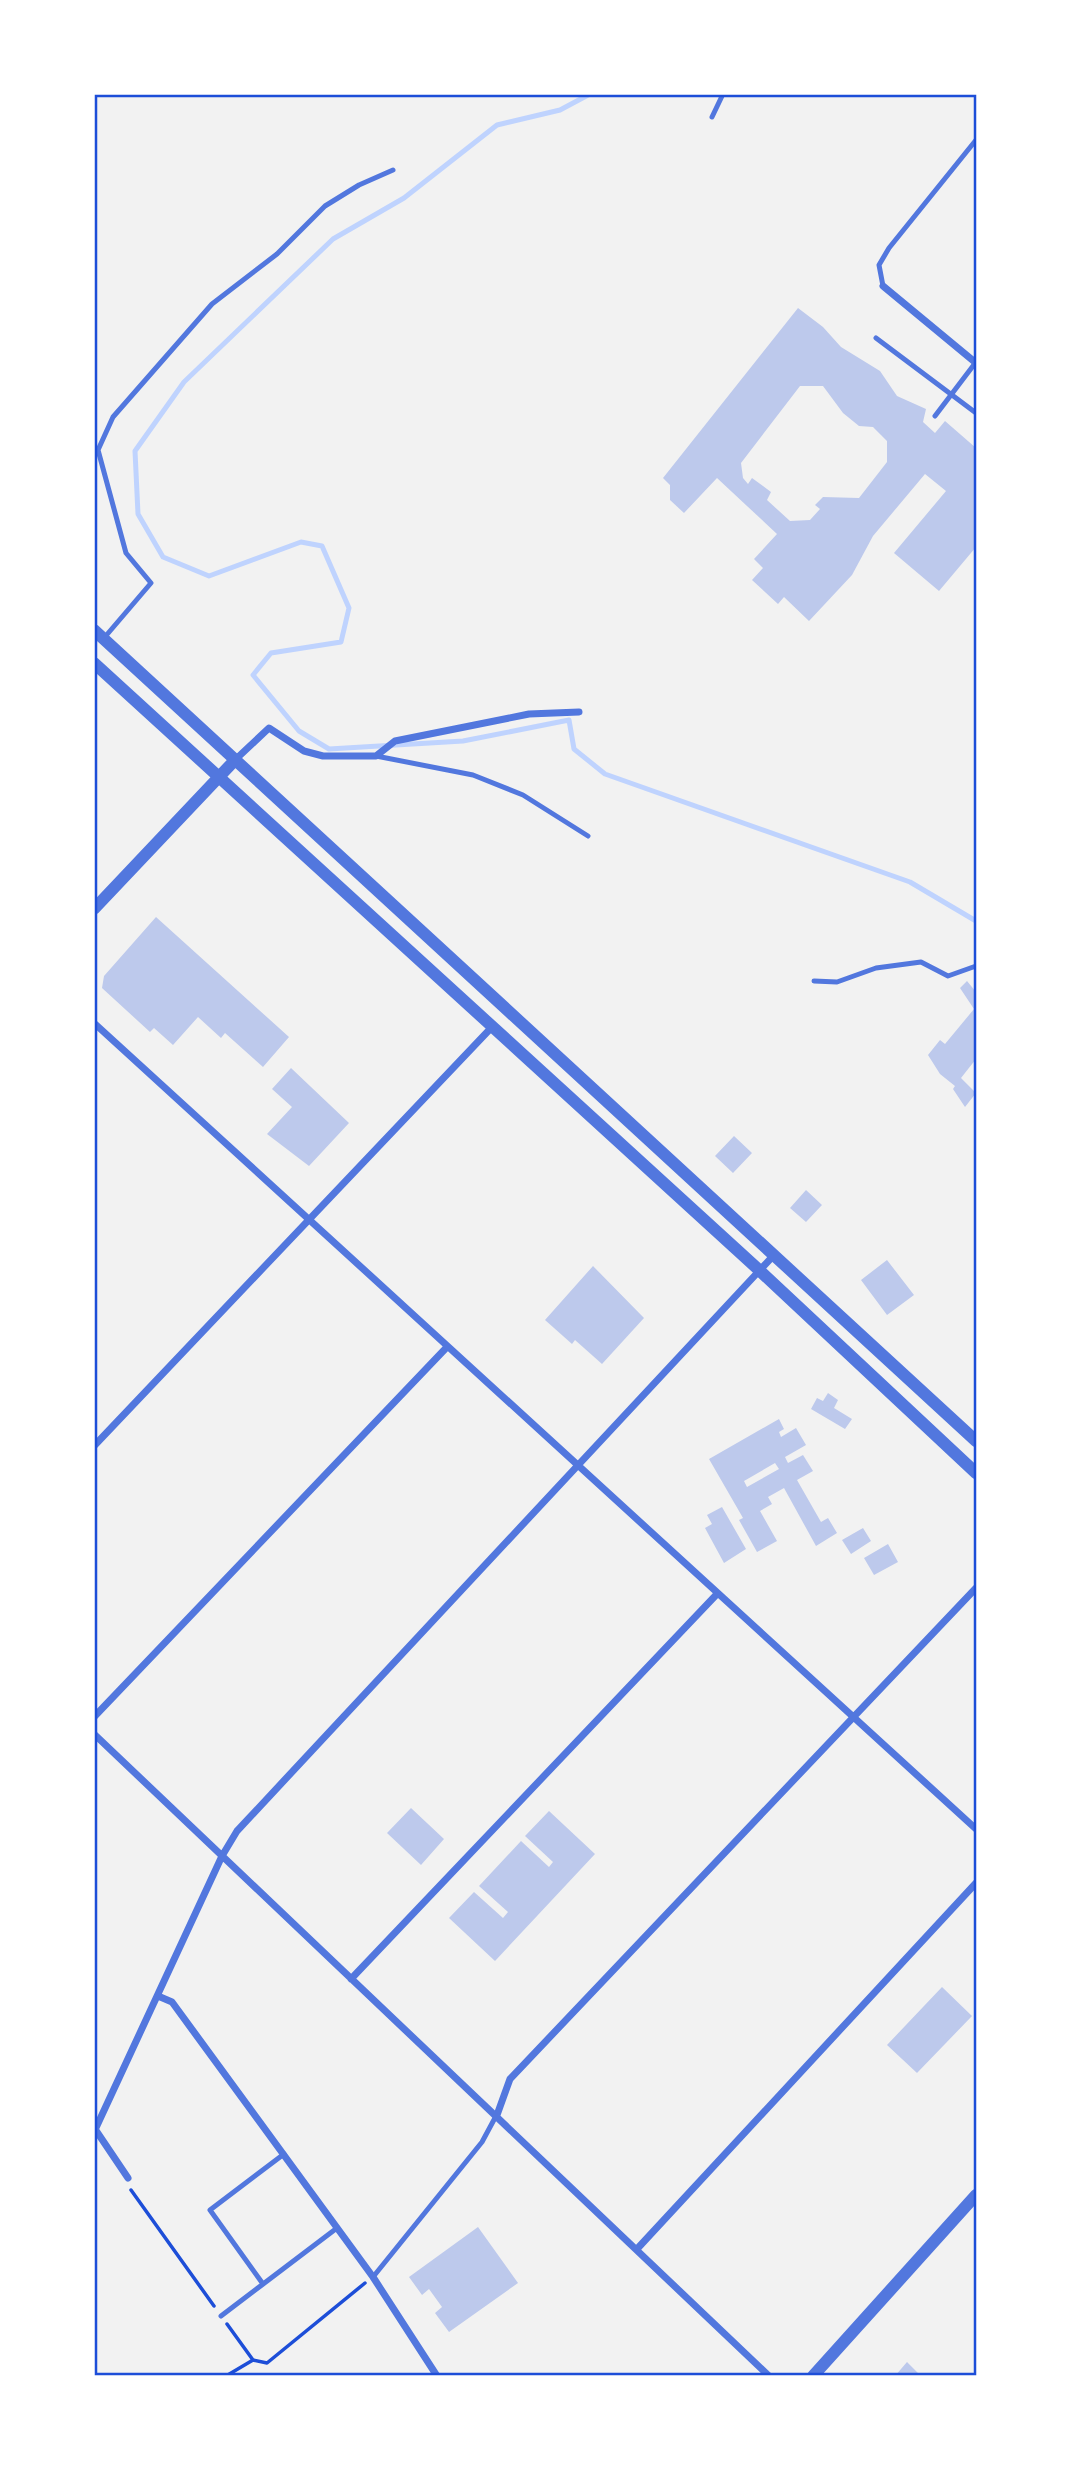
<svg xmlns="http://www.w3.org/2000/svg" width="1071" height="2470" font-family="Overpass,sans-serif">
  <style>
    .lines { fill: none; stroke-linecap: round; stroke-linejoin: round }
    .stream { stroke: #bfd3fe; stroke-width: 5 }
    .building { fill: #bdc9ec; fill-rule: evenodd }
    .path { stroke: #1d4ed8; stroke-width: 3.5 }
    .service { stroke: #5277de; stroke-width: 5 }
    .minor { stroke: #5277de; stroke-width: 7 }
    .tertiary { stroke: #5277de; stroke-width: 12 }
    .neatline { fill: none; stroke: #1d4ed8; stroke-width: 2.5 }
  </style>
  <rect width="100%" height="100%" fill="#f2f2f2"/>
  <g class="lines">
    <path class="stream" d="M590,94L560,110L497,125L404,198L333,239L184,382L135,451L138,514L163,557L209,576L301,542L322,546L349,608L341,642L271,653L253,675L299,731L329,749L463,741L569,720L574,749L605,774L910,882L976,921"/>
  </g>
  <path class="building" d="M798,308L823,327L841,347L880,371L897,396L926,409L923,422L935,433L945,421L976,448V547L939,591L894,553L946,491L925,474L873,536L852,575L809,621L784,597L778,604L752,580L763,568L754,559L777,534L717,478L684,513L670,500V485L663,478ZM800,386H823L843,413L859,426L873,427L887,441V462L859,498L823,497L815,505L820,509L810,520L790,521L767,500L771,492L752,478L748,484L743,478L741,463Z
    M156,917L289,1037L263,1067L225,1033L221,1038L198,1017L173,1045L154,1028L150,1032L102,988L104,976Z
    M967,981L976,992V1059L961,1078L976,1093L965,1107L953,1089L955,1086L940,1074L928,1055L940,1040L945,1044L974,1009L960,988Z
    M291,1068L349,1123L309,1166L267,1134L292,1107L272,1089Z
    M734,1136L752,1153L733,1173L715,1156Z
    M806,1190L822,1205L806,1222L790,1208Z
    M887,1260L914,1295L887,1315L861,1280Z
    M593,1266L644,1318L602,1364L575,1340L572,1344L545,1320Z
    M828,1393L838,1400L834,1408L852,1419L845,1429L811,1409L817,1398L823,1401Z
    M779,1419L784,1429L779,1432L781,1437L796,1428L806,1445L785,1457L788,1463L803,1455L813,1471L797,1480L821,1522L828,1518L837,1533L816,1546L784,1488L768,1497L772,1504L760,1511L777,1541L757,1552L739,1520L743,1518L709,1459ZM775,1463L779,1469L747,1487L744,1481Z
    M722,1507L746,1549L724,1563L705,1528L712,1524L707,1515Z
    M863,1528L871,1541L851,1554L842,1540Z
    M888,1544L898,1562L874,1575L864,1558Z
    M411,1808L444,1839L421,1865L387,1833Z
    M549,1811L595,1854L495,1961L449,1918L474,1892L503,1918L508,1912L479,1886L521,1841L549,1867L553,1862L525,1836Z
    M942,1987L972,2016L917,2073L887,2045Z
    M478,2227L518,2283L449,2332L435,2313L442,2307L429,2289L422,2295L409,2277Z
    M907,2362L921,2376H895Z"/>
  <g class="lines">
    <path class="path" d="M131,2190L214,2306
      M253,2360L267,2363L365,2283
      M226,2376L253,2360L227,2324"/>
    <path class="service" d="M712,117L723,94
      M883,286L879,265L889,248L976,140
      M876,338L976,413
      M935,416L976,362
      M104,638L151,583L126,553L98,450L113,417L212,304L277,254L325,206L359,185L393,170
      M376,756L473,775L523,795L588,836
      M814,981L837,982L876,968L921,962L948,976L976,966
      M373,2277L482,2142L496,2116
      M263,2284L210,2210L284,2154
      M221,2316L337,2228"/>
    <path class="minor" d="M883,286L976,363
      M236,759L269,728L304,751L323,756H376L395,741L529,714L579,712
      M94,1023L976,1829
      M94,1446L492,1027
      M94,1717L447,1347
      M94,1734L769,2376
      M351,1979L717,1594
      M158,1996L172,2002L373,2277L437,2376
      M497,2115L510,2079L976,1588
      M95,2129L128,2178
      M94,2132L222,1856L237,1831L774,1255
      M637,2249L976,1883"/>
    <path class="tertiary" d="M94,630L976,1441
      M94,663L759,1270L976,1473
      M94,909L236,759
      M813,2376L976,2195"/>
  </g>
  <rect width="1071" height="2470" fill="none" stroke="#ffffff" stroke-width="192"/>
  <rect x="96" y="96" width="879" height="2278" class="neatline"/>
</svg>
